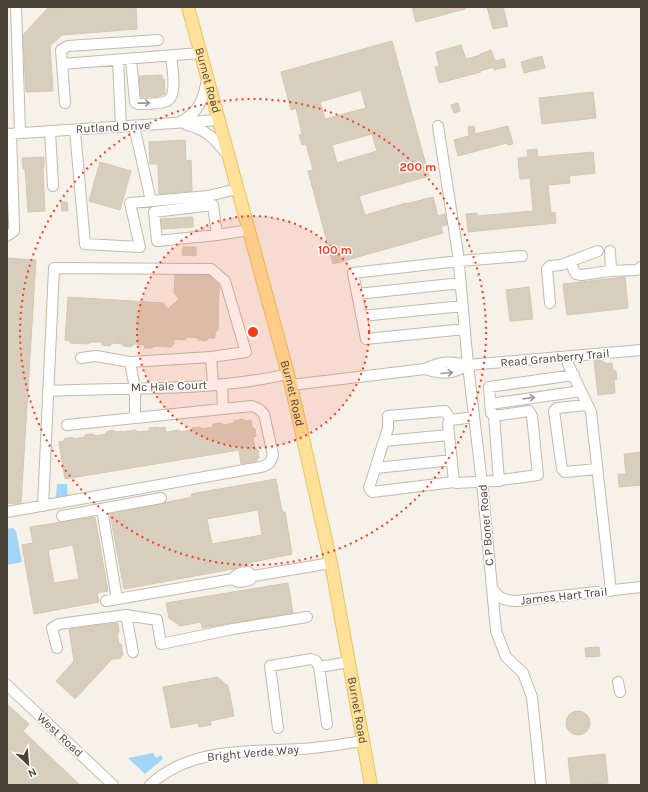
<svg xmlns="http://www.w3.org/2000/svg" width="648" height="792" font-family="Karla,sans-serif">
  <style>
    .water { fill: #a3d5f6 }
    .building { fill: #d8cebe; stroke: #d4c6b1; fill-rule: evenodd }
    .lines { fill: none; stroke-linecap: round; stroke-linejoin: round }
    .minor-casing { stroke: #c2baab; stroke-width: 12 }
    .major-casing { stroke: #ecc161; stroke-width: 14 }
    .minor { stroke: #fff; stroke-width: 10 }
    .major { stroke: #ffe199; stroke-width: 12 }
    .oneway { stroke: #9b9891 }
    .ring { fill: none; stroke: #ff3817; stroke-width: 2; stroke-dasharray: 2 4 }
    .labels { text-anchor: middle; stroke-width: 3; stroke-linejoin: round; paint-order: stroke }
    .street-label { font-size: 12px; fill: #4a4337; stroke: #fff }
    .centre { fill: #ff3817; stroke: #fff; stroke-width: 2 }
    .ring-label { font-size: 12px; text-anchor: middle; font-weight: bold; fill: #ff3817; stroke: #fff; stroke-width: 3; stroke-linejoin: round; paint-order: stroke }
  </style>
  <rect width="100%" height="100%" fill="#f6f2ea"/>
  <path class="water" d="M57,484H67L68,498L56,497Z
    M13,528L16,531L22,562L7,565V529Z
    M153,753L156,758L161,755L163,759L145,774L128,758Z"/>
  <path class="building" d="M73,7H136L137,29L62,35L50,46L53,91L26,92L23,35L47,9Z
    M412,7H465V9L416,22Z
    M487,7H503L508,26L493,29Z
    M392,41L429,176L359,196L365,215L406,203V204L433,197L438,216L445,214L447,225L441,226L443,233L333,264L308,171L313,170L306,144L302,145L299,135L302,134L296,108L291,110L281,72ZM361,90L366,108L325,119L320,102ZM372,134L377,151L337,163L332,145Z
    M461,45L466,59L481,55L480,54L491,50L495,61L504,59L506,67L494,70V67L480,71L481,72L439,83L435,67L439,66L436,52Z
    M542,56L545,68L524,73L521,62Z
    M162,75V79H164L165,94L156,97H141L139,76Z
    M593,92L596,118L542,124L539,98Z
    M458,103L460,111L454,113L451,105Z
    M474,126L475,134L508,126L513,144L508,145L507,143L458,156L454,140L469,136L468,127Z
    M185,140L186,161L191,160L192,191L159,194L158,164H150L149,142Z
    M537,149L538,157L593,152L595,173L569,176L570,183L548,185L551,213L555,212L556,223L468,232L466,214L477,213V216L533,211L530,178L520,179L518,158L528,157L527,150Z
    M44,157V167H43L45,211L28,212L25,168L23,169L22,158Z
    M100,162L131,171L120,210L89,201Z
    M61,202H67L68,211H62Z
    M193,217V227L162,229L161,219Z
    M183,247H196V256L182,255Z
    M7,258L36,260L21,503L17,504L7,503Z
    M175,275H209L219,285L218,330L215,333V338H209L206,341L198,340L199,338L188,337L185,340L174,339V344L171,347L155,346L152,348H144L145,345L134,344L131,347L123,346V344L112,343L110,346L102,345V342H91L88,344L70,343V341L65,340L68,297L163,303L168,309L179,299L174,293Z
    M625,277L628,308L567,315L563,284Z
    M529,287L533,319L510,321L506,290Z
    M602,360V362H605L606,364L612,363L613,371H616L617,379L614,380L615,393L598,395L594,361Z
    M242,419L245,421L251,420L252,427L255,429L256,436L253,437L255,448L258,450L259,458H257V461L241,464L239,450L65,479L59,442L64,441V439L72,437L74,439L85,437V435L93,434L96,436L106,434V432L114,430L116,432L122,431L123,432L135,430L138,432L149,431V428L156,427L159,428L165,427L166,432L179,430L181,432L192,430V428L200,427L203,429L213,427V424L221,423L224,425L234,423V421Z
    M641,452V485L619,487L618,474H626L624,454Z
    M276,479L282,512H285L292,554L248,563V566H240L233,569L124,589L110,514L192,497L191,494ZM258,510L262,535L212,544L207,519Z
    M95,517L108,591L97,593L99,602L34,614L22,545L33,543L30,527ZM73,545L79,579L54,583L48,550Z
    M288,583L293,613L202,628L201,622L180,626L169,618L166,603Z
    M118,623L119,632L117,633L119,644H121L123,655H121V658L112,659L75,699L56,681L74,661L69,629Z
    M599,647L600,656L586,657L585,648Z
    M217,677L228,686L234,716L210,721L211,725L199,727L198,723L171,728L163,687Z
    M7,704L29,724L23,731L80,785H7Z
    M566 723a12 12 0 1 1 24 0a12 12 0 1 1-24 0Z
    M605,754L608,783L571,785L568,758Z"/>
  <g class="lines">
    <g class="minor-casing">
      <path id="minor" d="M16,7L20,133
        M131,59L135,102L138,104C145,104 161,104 167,101C178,96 172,66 171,56
        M118,60L121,127
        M62,64L200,53
        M65,103L61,50L68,46L158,40
        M180,122C199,113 204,98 207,79
        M187,125C208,130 215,140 228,155
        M134,126L151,201
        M438,126L458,254L468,365L483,492L496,631L506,657L523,673L532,697L541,785
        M75,130L85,244L140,247L130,203L208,196L237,189
        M50,131L53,186
        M7,134L219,120
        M217,235L213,205L154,212L157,241L217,235L249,230
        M7,236L14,231V226L11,134
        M610,251L611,271
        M571,261L574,271L576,274L582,275L609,271L637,270L641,267
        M357,294L461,283
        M550,303L547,269L550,266L561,265L598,251
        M361,316L463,306
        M465,329L366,339L353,273L459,261L522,256
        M567,357L568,364L591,412L611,591
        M81,358L96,356L130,362
        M425,369C444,375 452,374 468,365
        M222,384L223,409
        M291,385L425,369C441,361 451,361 468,365L641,350
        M48,391C128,387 210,392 288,374
        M490,404L581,391
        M587,405L557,408L554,411L562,469L565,472L597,469
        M494,416L499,481
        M451,420L448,424L454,482L456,483L494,481L538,475L532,416L529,411L494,416L491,413L489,387L574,375
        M451,420L445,411L388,416V428L369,488L372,492L454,482
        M451,420L474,417
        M67,425L135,418
        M384,441L449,435
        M376,468L452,460
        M43,506L54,268L211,269L225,281L246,352L211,357L213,384
        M102,509L117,599
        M7,512L261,467C268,465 271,463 273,455L264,414L259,409L252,406L135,418V388L130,362L211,357
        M62,516L161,498
        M253,576L248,572C242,572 236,573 233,579C238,584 244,581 250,580L253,576L331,563
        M492,588C500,599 502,600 516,601L641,587
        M106,601L233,579
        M126,615L133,652
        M57,648L52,628L59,624L126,615L157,620L161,644L233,629L307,617
        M319,667L327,724
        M618,682L620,692
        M7,685L113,785
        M278,728L270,666L311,659L316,661L319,667L349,662
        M150,785C190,747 249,752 300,749C321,748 342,744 363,741"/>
    </g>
    <g class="major-casing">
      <g id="major">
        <path id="s1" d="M188,7L291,385L331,563L371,785"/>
      </g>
    </g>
    <use href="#minor" class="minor"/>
    <use href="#major" class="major"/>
  </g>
  <defs><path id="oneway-shaft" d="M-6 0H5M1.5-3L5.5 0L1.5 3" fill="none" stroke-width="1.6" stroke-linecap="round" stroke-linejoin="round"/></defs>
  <g class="oneway">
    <use href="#oneway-shaft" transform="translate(144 103) rotate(-1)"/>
    <use href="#oneway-shaft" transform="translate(447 373) rotate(-5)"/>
    <use href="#oneway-shaft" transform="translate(529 398) rotate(-8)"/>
  </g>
  <circle cx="253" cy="332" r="116" fill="#ff3817" fill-opacity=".12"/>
  <g class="ring">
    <circle cx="253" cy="332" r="116"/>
    <circle cx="253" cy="332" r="233"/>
  </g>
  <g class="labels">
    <g class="street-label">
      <text dy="4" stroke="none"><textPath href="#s1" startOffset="76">Burnet Road</textPath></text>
      <text transform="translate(113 127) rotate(-3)" y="4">Rutland Drive</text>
      <text transform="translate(555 358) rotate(-5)" y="4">Read Granberry Trail</text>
      <text transform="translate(169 386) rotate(-2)" y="4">Mc Hale Court</text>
      <text dy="4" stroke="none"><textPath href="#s1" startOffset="400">Burnet Road</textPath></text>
      <text transform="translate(486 525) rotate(-95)" y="4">C P Boner Road</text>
      <text transform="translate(564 596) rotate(-6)" y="4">James Hart Trail</text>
      <text dy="4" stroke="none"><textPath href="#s1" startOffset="724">Burnet Road</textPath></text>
      <text transform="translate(60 735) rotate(43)" y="4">West Road</text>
      <text transform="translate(253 753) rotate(-5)" y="4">Bright Verde Way</text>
    </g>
  </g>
  <circle cx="253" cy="332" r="6" class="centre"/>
  <g class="ring-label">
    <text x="418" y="171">200 m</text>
    <text x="335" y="254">100 m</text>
  </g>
  <rect width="648" height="792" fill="none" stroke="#4a4337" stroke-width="16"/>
  <g transform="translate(28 764) rotate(154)" stroke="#ffffff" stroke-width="3" paint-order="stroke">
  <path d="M0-3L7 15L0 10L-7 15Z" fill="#4a4337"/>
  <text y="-6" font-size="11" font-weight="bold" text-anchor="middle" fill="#4a4337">N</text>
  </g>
</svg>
